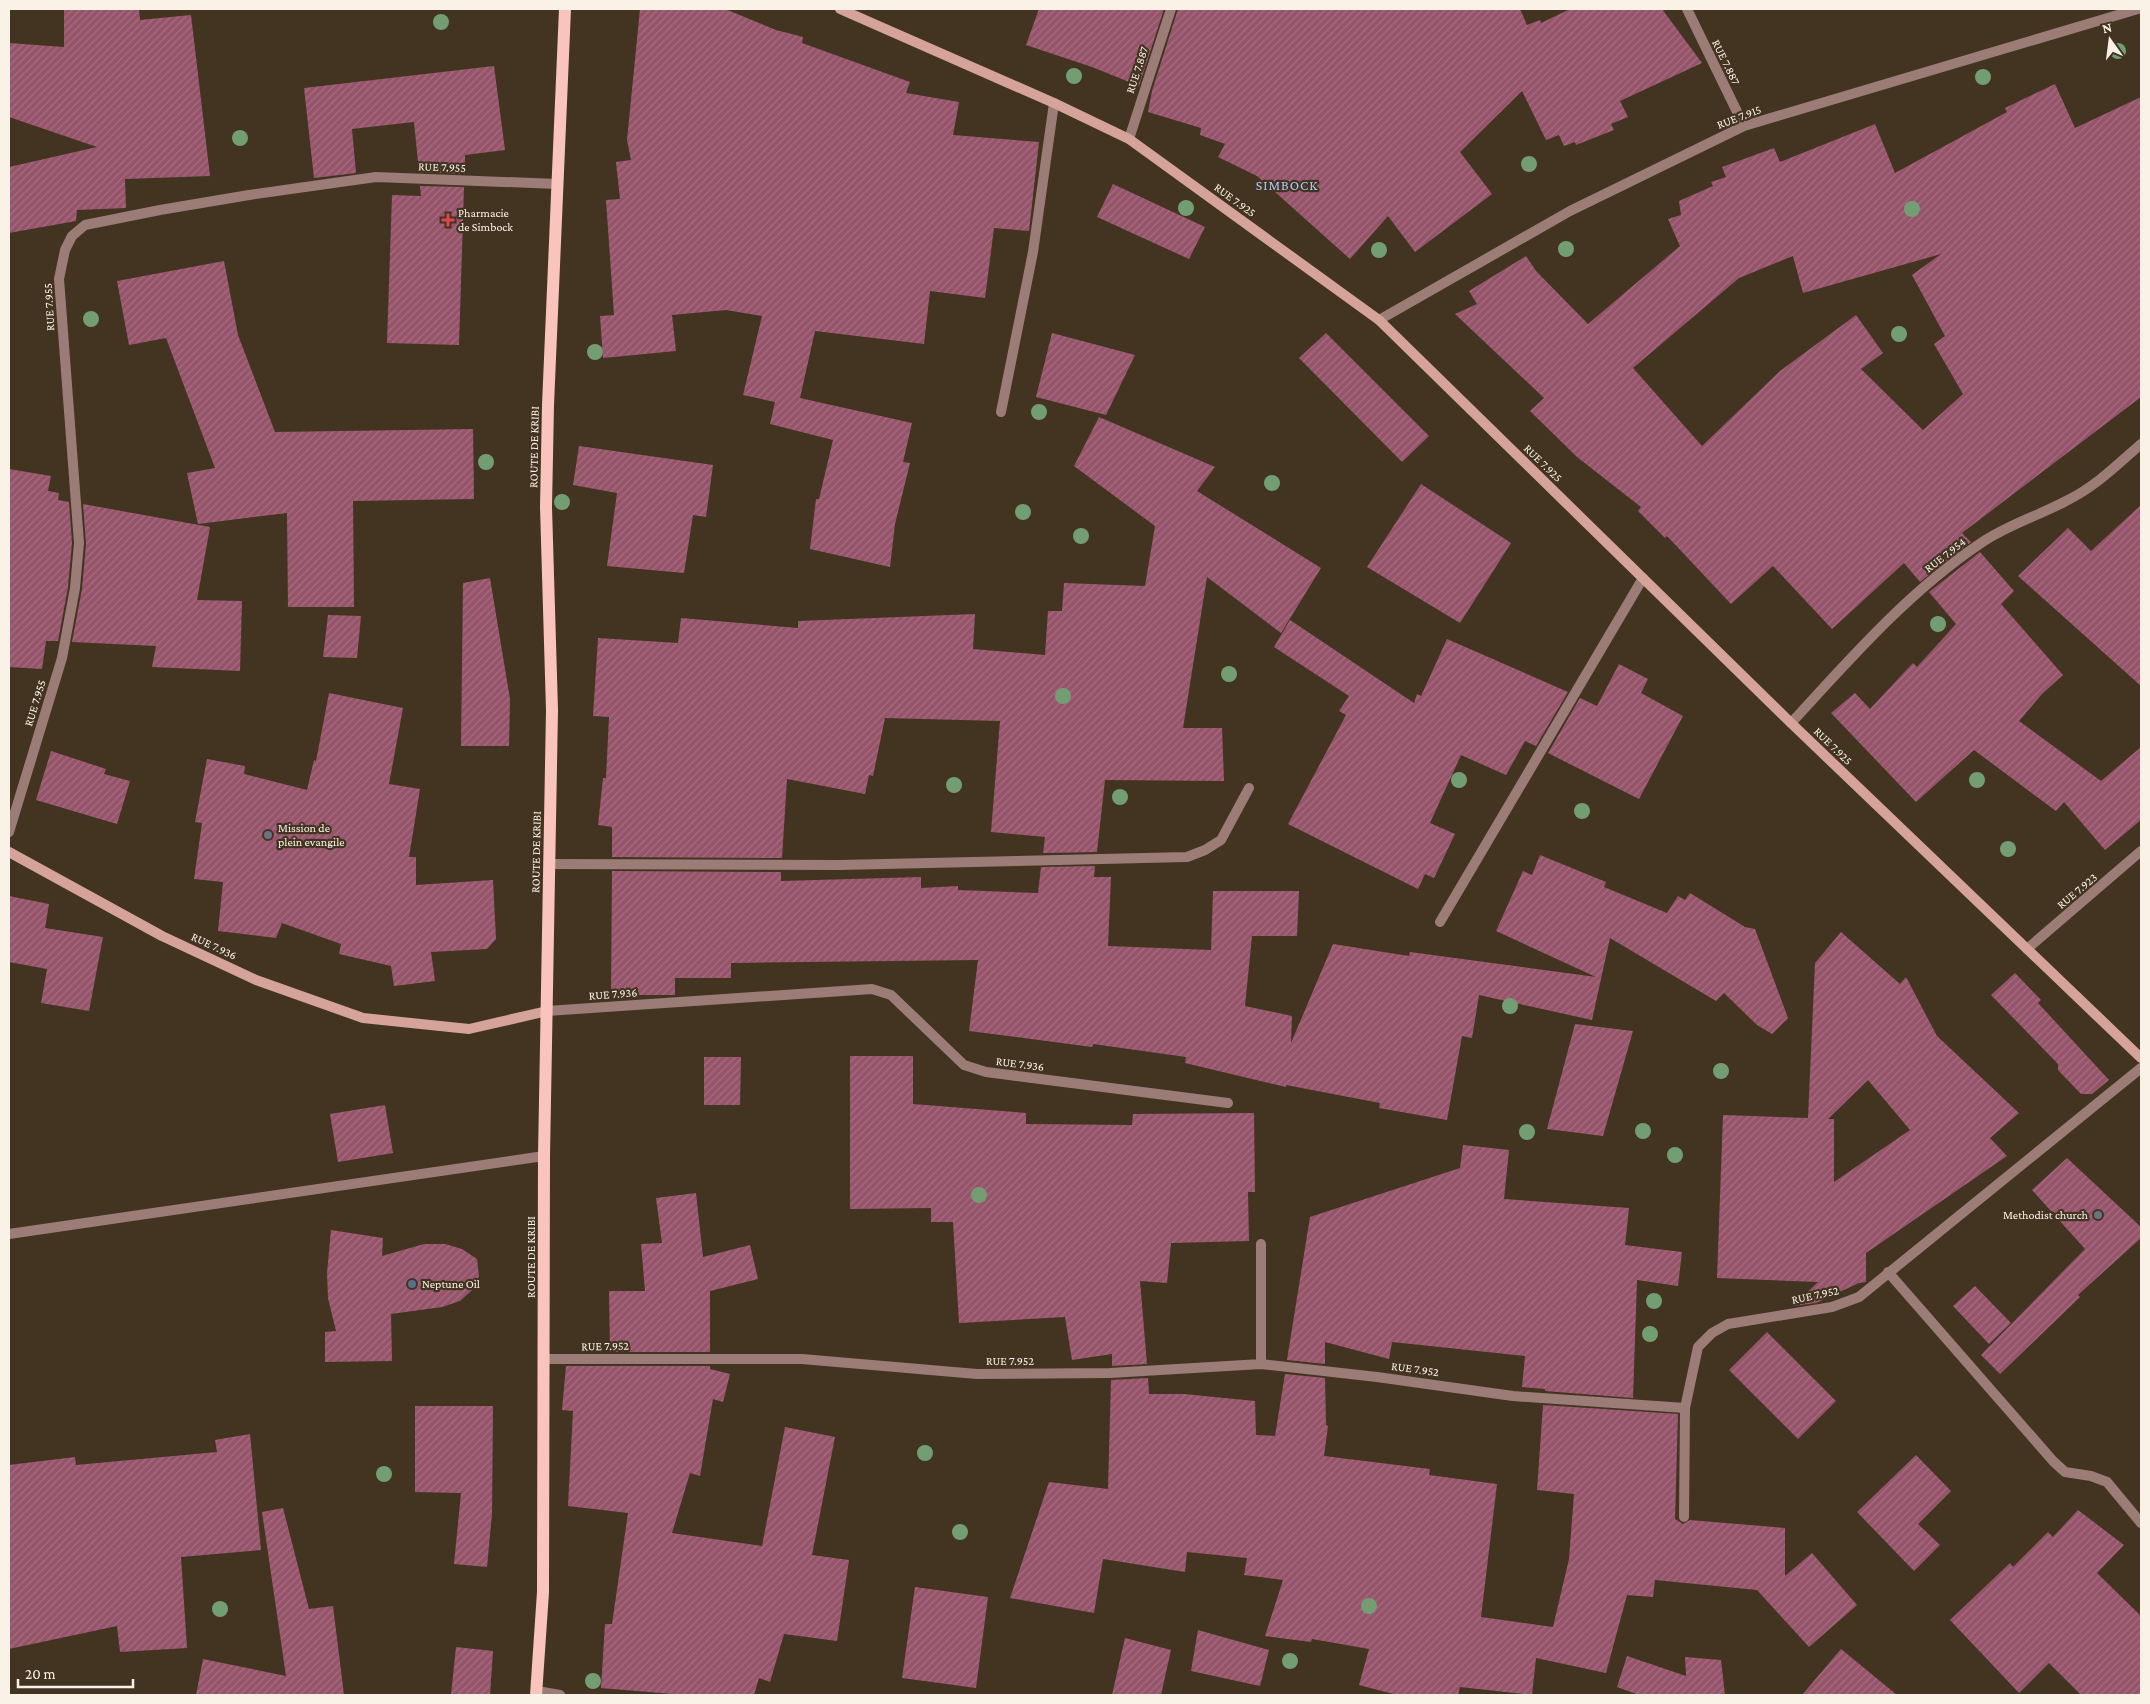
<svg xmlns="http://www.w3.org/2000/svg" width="2150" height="1704" font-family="'Crimson Pro',serif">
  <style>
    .building { fill: url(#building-hatch); fill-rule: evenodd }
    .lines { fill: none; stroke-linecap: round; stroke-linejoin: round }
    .street { stroke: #9c7c77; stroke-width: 10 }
    .secondary { stroke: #d6a39a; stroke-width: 10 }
    .primary { stroke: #f9c4bc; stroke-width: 12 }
    .tree { fill: #739e74 }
    .health-dot { fill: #e0444e; stroke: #423421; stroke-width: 2 }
    .worship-dot { fill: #6b7280; stroke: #423421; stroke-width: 2 }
    .service-dot { fill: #5c6f8a; stroke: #423421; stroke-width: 2 }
    .labels { text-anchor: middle; stroke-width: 4.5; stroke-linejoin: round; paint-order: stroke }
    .street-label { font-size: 12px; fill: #fbf2e7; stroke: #423421 }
    .poi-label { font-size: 12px; fill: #fbf2e7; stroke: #423421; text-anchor: start }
    .neighbourhood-label { font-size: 14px; letter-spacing: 1px; fill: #acc6fb; stroke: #423421 }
  </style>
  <defs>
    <pattern id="building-hatch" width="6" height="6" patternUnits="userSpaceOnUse" patternTransform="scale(1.25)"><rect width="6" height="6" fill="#96546b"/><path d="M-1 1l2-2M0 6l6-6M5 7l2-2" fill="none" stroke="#a66d80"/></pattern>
  </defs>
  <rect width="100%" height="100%" fill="#423421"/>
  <path class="building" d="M64,9H139L140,20L191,15L210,176L125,179L126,208L77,210L76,221L9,233V167L97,147L9,117V43L64,47Z
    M640,9H725L776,30L803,37L802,43L910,82L906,93L959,102L953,135L1039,142L1029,231L994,228L985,298L930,291L924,344L815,331L800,398L912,423L903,462L910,463L895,524L890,567L810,549L816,499H819L833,440L770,424L775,402L743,395L762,316L726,310L672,315L676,351L603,358L600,316L614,315L606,200L620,199L616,162L631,160L627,140Z
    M1039,9H1164L1139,86L1092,67L1026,45Z
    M1178,9H1520L1527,25L1540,20L1541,23L1570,9H1662L1702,63L1620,101L1628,117L1611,124L1614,130L1576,145L1575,142L1564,146L1559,135L1546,140L1522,91L1460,152L1492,194L1415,252L1388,216L1350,259L1257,176L1218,157L1225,144L1200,135L1201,128L1148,112L1152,91Z
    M494,66L505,150L465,155V174L419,172L414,122L352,129L356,173L314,178L304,88Z
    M2055,84L2075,128L2141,97V397L1962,533L1971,542L1920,582L1904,563L1832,629L1773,566L1731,604L1667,536L1665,538L1638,511L1641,507L1577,457L1530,411L1544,398L1455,314L1477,304L1469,291L1526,256L1536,271L1588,324L1680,246L1668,219L1681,215L1679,201L1713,186L1711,182L1726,177L1722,167L1774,148L1780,162L1875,124L1895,173L2007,112L2005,108ZM1941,254L1912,275L1945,336L1934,344L1963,394L1923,430L1861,369L1883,353L1856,315L1780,371L1702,446L1633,368L1739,278L1793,256L1803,293Z
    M1113,184L1205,227L1189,259L1097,217Z
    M420,186L464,187L459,345L387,343L392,195L421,196Z
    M224,261L238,335L275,432L473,429L474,499L353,501L354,607H288L287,513L198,524L187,473L215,468L166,338L129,345L117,281Z
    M1052,333L1135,355L1106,415L1036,397Z
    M1326,333L1429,436L1402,462L1299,358Z
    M1099,417L1215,467L1197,491L1321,568L1281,633L1207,577L1183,728H1222L1224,781L1105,780L1097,852L1043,853L1045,837L991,832L1000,721L885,718L873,776L869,775L865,794L787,779L782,858L612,857V827L598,825L603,778H606L609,717L593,716L598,638L678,643L681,618L798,628V621L975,614L973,649L1045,655L1048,611H1062L1064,583L1145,586L1155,526L1074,466Z
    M579,446L713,465L706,517L693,515L684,573L607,566L617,493L573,485Z
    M9,469L51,476L48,491L59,493L58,500L69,502L72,543L68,587L58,641H46L42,669L9,667Z
    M1421,484L1511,543L1460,623L1367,567Z
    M83,504L210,527L197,600L242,601L240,671L152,667L156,646L72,642L82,589L86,544Z
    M2141,505V686L2018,576L2068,528L2091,551Z
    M1980,552L2014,591L2001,604L2063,675L2042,694L2019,721L2101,781L2141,747V820L2105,850L2064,802L2056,811L1974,750L1916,802L1831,713L1855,693L1870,709L1913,663L1917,667L1956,624L1929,592Z
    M490,578L510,699L509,746H461L463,583Z
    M328,615L361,616L357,658L323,657Z
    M1290,620L1414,703L1417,694L1421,696L1447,639L1568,692L1536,746L1525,741L1506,775L1461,755L1430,823L1455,834L1434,878L1425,874L1418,889L1288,824L1346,715L1339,711L1349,696L1274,647Z
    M1619,664L1648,679L1641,693L1683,716L1639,799L1548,753L1580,698L1597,706Z
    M329,693L403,708L389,784L420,789L409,857H416V885L493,880L496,939L487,949L431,952L435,981L394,986L391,966L339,954L341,944L282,923L276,938L218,931L223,882L194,879L202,823L195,822L207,759L245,766L244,774L307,790L314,760L316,761Z
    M51,751L106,769L104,774L130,781L117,824L36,800Z
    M1540,855L1606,882L1604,887L1667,913L1678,896L1685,900L1690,893L1745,927L1755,929L1788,1018L1772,1034L1757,1025L1724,993L1716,1001L1610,938L1592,1020L1479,995L1472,1038L1462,1036L1447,1120L1379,1108L1380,1103L1286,1085V1087L1185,1063L1186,1057L1093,1044L1092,1047L969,1031L978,960L731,963V978H675V995H611L612,871L781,872V881L921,877V888L958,886V890L1038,893L1041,867L1095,866L1094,877H1111L1108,946L1211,950L1213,891H1299L1297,936H1252L1245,1006L1292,1016L1291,1043L1333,944L1409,956L1410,952L1596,977L1496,931L1523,871L1532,875Z
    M9,896L49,904L45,928L103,937L89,1011L41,1003L47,969L9,962Z
    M1841,932L1900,984L1906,977L1937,1036L2019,1113L1990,1138L2007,1156L1866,1253V1282L1859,1283L1816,1303L1793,1306L1818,1282L1717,1278L1723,1115L1808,1118L1815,963ZM1868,1080L1910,1130L1834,1182V1119H1828Z
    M2015,973L2041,1000L2038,1003L2109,1080L2092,1094H2081L2058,1070V1064L1991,995Z
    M1575,1024L1633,1031L1603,1136L1547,1129Z
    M850,1056H913V1104L1026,1113V1124L1132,1125L1133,1114L1254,1113L1255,1192H1248L1249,1241L1171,1243L1167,1283L1140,1281L1147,1364L1112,1366V1354L1072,1360L1065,1317L959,1323L953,1222H931V1208L850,1209Z
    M704,1057H741L740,1105H704Z
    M385,1105L393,1153L338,1162L330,1114Z
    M1463,1145L1509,1150L1504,1199L1629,1208L1625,1245L1682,1252L1678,1286L1637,1280L1633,1398L1545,1391V1389L1522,1387L1525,1356L1392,1342L1389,1359L1325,1342V1364L1287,1360L1310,1217L1460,1168Z
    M2067,1158L2141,1227V1238L2078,1295L2080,1297L2000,1374L1981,1355L2085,1249L2032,1190Z
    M696,1193L703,1257L750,1245L758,1279L710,1291V1352H610L609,1291H645L641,1244L662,1243L656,1198Z
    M331,1230L383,1238L382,1256L424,1244H445L462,1249L477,1259L479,1276L472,1290L460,1301L442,1307L391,1314L392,1361L325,1362V1332L336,1331L328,1298L327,1273Z
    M1975,1286L2011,1323L1989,1344L1953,1306Z
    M1767,1332L1836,1401L1798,1439L1729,1370Z
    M566,1366H710V1369L730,1374L723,1402L713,1399L700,1476L690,1473L672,1533L762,1546L785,1427L835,1437L812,1555L849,1560L837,1641L784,1634L770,1682L759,1678L754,1695H684L601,1688L605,1624H612L628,1513L568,1506L573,1411L562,1410Z
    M1285,1374L1325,1378L1326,1425L1328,1426L1324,1456L1430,1469L1429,1475L1497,1484L1481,1617L1553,1627L1569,1559L1574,1494L1537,1490L1543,1405L1678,1414L1675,1519L1683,1524L1690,1520L1785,1528V1576L1812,1553L1857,1605L1809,1647L1757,1590L1655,1580L1653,1597L1627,1595L1606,1673L1536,1658L1532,1695L1460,1687L1458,1695H1397L1359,1685L1369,1649L1312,1639L1311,1642L1265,1636L1283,1580L1244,1575L1247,1558L1187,1552L1185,1572L1103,1559L1094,1613L1010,1598L1049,1482L1108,1489L1111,1380L1148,1378L1149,1394H1184L1255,1401L1256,1435L1275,1436Z
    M415,1406H493L492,1514L487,1567L454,1564L461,1493L415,1492Z
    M250,1434L261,1550L181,1557L187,1648L120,1652L117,1626L9,1649V1465L75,1457L76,1465L217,1452L215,1440Z
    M1916,1455L1951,1491L1918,1524L1940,1545L1914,1571L1857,1512Z
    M283,1508L309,1609L333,1606L344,1695H196L203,1659L286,1676L262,1512Z
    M2078,1510L2124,1545L2097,1573L2141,1616V1695H2081L2049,1663L2019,1693L1950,1620L2010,1563L2013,1567L2048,1532L2053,1537Z
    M915,1587L988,1597L976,1688L902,1678Z
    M1198,1630L1269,1650L1260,1686L1191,1671Z
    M1125,1638L1171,1650L1161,1695H1112Z
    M456,1647L493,1651L490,1695H451Z
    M1841,1649L1897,1695H1802Z
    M1627,1656L1686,1676L1685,1657L1721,1660L1725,1695H1639L1617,1687Z"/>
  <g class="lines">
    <path class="street" d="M1687,9L1744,126
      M1129,139L1171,9
      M1379,320L1570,211L1744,126L2138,9
      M1001,412L1033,252L1054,103
      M1791,723C1850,659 1908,592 1981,543C2007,525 2038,516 2066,501C2095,487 2117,465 2141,444
      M9,832L62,658L75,588L79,543L59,279L65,250L72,236L85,225L160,210L249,195L376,177L558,184
      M550,864L839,865L1187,857L1205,850L1221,840L1249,788
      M1440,922L1643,578
      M2027,949L2141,851
      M547,1011L872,989L891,995L964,1065L986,1072L1228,1103
      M9,1234L544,1156
      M1261,1244V1364
      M1888,1272L2053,1461L2065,1472L2091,1476L2107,1482L2141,1523
      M545,1359H802L977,1374L1110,1373L1261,1364L1377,1377L1513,1396L1685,1408L1698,1347L1712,1333L1728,1324L1832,1307L1859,1297L2141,1068
      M1684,1517L1685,1408
      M537,1691L560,1695"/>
    <path class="secondary" d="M840,9L1054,103L1129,139L1379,320L1791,723L2141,1058
      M9,852L162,936L256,980L363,1018L469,1029L547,1011"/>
    <path class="primary" d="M536,1695L543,1592L544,1156L552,710L546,507L548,405L565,9"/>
  </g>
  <g class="tree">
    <circle cx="441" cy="22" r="8"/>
    <circle cx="2118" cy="51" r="8"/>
    <circle cx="1074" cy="76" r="8"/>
    <circle cx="1983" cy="77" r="8"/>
    <circle cx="240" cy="138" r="8"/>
    <circle cx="1529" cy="164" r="8"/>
    <circle cx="1186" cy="208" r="8"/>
    <circle cx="1912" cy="209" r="8"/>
    <circle cx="1566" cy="249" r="8"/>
    <circle cx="1379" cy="250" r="8"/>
    <circle cx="91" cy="319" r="8"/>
    <circle cx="1899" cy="334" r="8"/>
    <circle cx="595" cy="352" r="8"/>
    <circle cx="1039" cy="412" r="8"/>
    <circle cx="486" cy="462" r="8"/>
    <circle cx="1272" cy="483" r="8"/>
    <circle cx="562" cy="502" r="8"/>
    <circle cx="1023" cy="512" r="8"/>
    <circle cx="1081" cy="536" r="8"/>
    <circle cx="1938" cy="624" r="8"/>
    <circle cx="1229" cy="674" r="8"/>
    <circle cx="1063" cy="696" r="8"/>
    <circle cx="1459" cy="780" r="8"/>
    <circle cx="1977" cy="780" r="8"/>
    <circle cx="954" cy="785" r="8"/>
    <circle cx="1120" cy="797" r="8"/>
    <circle cx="1582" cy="811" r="8"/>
    <circle cx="2008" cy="849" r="8"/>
    <circle cx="1510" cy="1006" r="8"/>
    <circle cx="1721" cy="1071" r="8"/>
    <circle cx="1643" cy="1131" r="8"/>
    <circle cx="1527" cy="1132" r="8"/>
    <circle cx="1675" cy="1155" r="8"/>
    <circle cx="979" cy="1195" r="8"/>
    <circle cx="1654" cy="1301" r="8"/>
    <circle cx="1650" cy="1334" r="8"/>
    <circle cx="925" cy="1453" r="8"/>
    <circle cx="384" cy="1474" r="8"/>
    <circle cx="960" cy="1532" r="8"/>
    <circle cx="1369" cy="1606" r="8"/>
    <circle cx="220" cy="1609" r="8"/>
    <circle cx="1290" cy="1661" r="8"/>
    <circle cx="593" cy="1681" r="8"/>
  </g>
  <path class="health-dot" d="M445.5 212.5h5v5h5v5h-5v5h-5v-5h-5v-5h5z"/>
  <g class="worship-dot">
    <circle cx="268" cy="835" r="5"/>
    <circle cx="2098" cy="1215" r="5"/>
  </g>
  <circle class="service-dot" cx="412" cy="1284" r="5"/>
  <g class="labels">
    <g class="street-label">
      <text transform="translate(1726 62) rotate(64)" y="4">RUE 7.887</text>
      <text transform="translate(1137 70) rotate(-72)" y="4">RUE 7.887</text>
      <text transform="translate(1739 117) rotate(-21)" y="4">RUE 7.915</text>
      <text transform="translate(442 167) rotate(2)" y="4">RUE 7.955</text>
      <text transform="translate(1235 200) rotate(36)" y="4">RUE 7.925</text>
      <text transform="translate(49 307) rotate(-93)" y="4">RUE 7.955</text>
      <text transform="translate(534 447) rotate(-89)" y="4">ROUTE DE KRIBI</text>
      <text transform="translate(1543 463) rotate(44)" y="4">RUE 7.925</text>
      <text transform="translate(1945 555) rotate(-38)" y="4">RUE 7.954</text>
      <text transform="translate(35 703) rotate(-73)" y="4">RUE 7.955</text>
      <text transform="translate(1833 746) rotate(44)" y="4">RUE 7.925</text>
      <text transform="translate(536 852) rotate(-89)" y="4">ROUTE DE KRIBI</text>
      <text transform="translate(2077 891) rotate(-40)" y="4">RUE 7.923</text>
      <text transform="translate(214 946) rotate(25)" y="4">RUE 7.936</text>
      <text transform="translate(613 994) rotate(-4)" y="4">RUE 7.936</text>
      <text transform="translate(1020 1064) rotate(7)" y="4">RUE 7.936</text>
      <text transform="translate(531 1257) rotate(-90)" y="4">ROUTE DE KRIBI</text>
      <text transform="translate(1815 1295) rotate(-12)" y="4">RUE 7.952</text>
      <text transform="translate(605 1346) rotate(-1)" y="4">RUE 7.952</text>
      <text x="1010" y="1365">RUE 7.952</text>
      <text transform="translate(1415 1369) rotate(8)" y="4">RUE 7.952</text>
    </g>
    <g class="poi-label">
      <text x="458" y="217">Pharmacie<tspan x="458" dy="14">de Simbock</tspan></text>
      <text x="278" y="832">Mission de<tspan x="278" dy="14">plein evangile</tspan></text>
      <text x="2088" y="1219" text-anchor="end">Methodist church</text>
      <text x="422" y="1288">Neptune Oil</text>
    </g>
    <g class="neighbourhood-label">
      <text x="1287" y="190">SIMBOCK</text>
    </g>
  </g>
  <rect width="2150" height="1704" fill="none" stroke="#fbf2e7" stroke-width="20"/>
  <g transform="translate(2110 40) rotate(346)" stroke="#423421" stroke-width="4" paint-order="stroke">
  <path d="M0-4L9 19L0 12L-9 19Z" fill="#fbf2e7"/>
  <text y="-8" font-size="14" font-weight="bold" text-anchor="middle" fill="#fbf2e7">N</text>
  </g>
  <path d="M18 1679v8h115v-8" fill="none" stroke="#fbf2e7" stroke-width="2.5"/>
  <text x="25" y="1679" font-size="15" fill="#fbf2e7" stroke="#423421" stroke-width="4" paint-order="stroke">20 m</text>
</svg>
